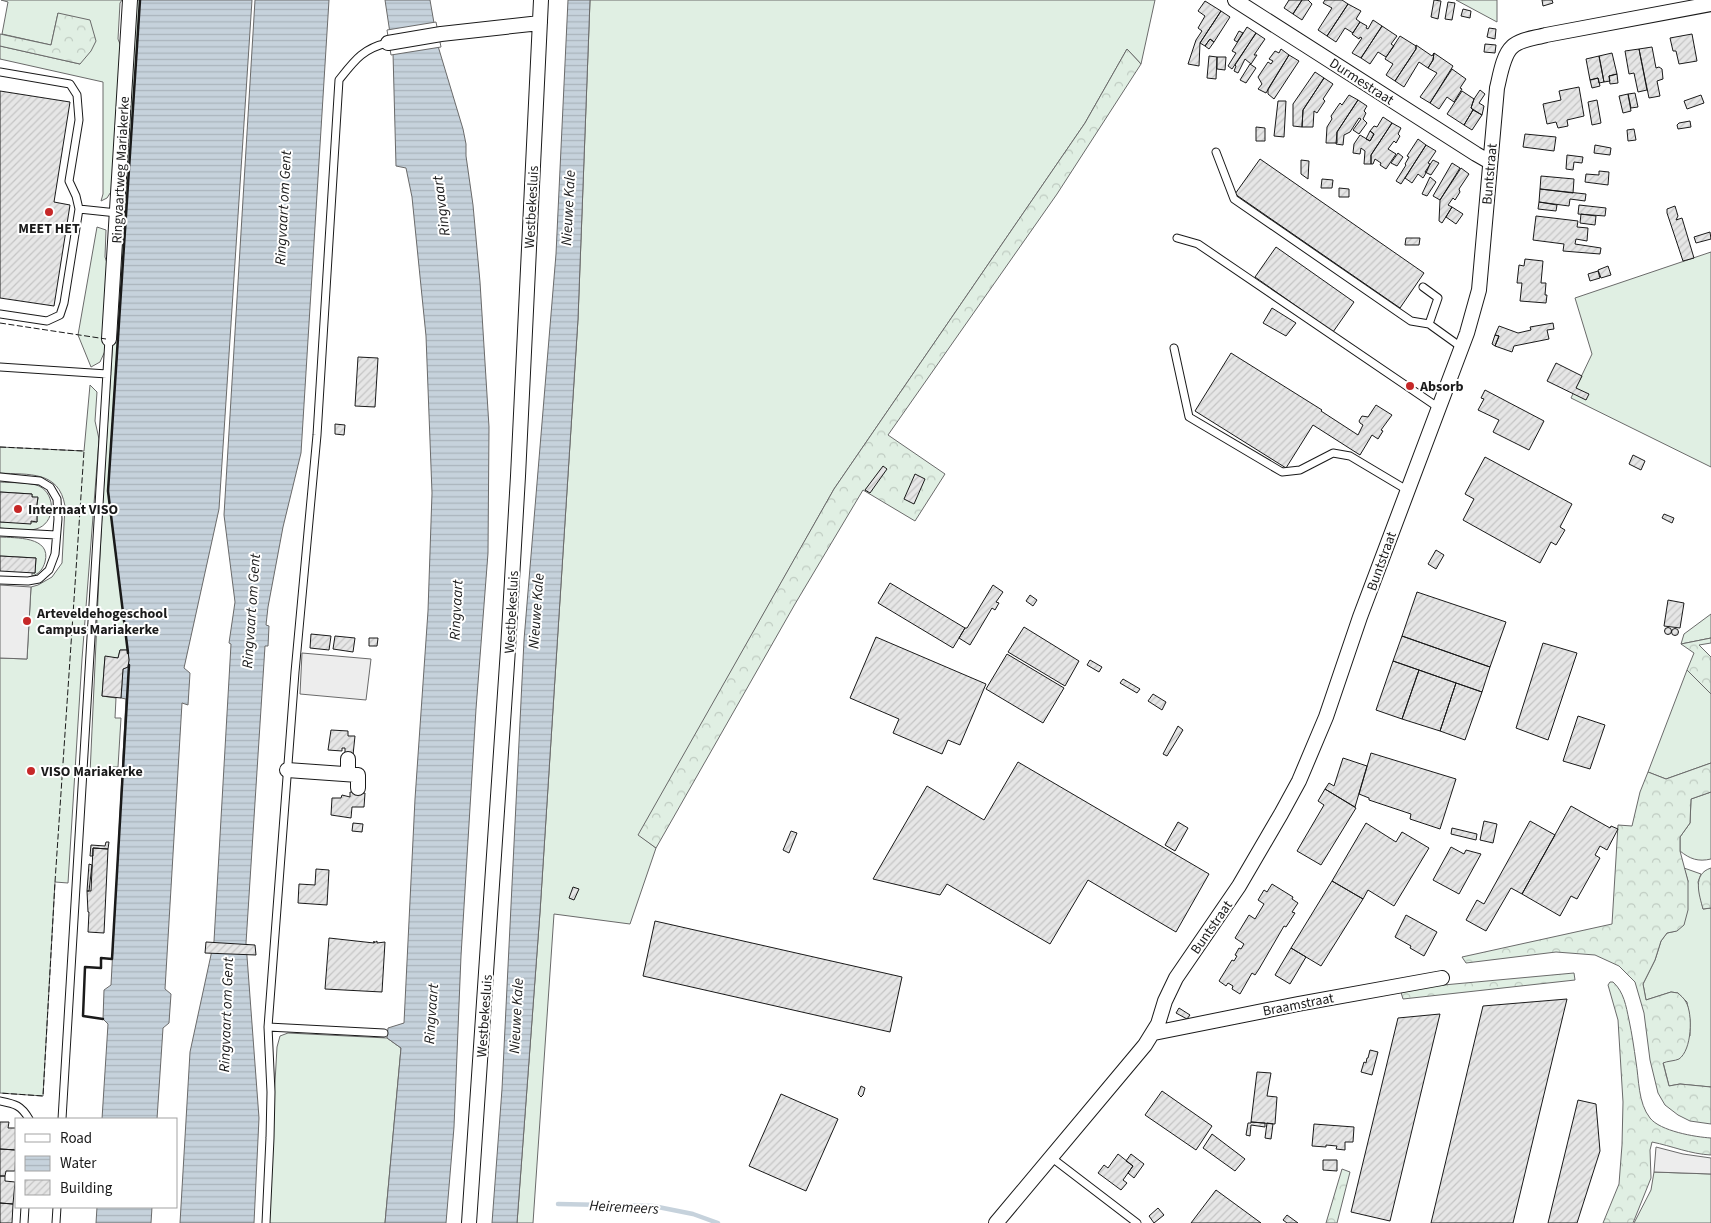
<svg xmlns="http://www.w3.org/2000/svg" width="1711" height="1223" font-family="'Source Sans 3',sans-serif">
  <style>
    .grass { fill: #e0efe3; stroke: #6a6a6a }
    .forest { fill: url(#forest-crowns); stroke: #6a6a6a }
    .parking { fill: #ededed; stroke: #6a6a6a }
    .water { fill: url(#water-rules); stroke: #6a6a6a }
    .pier { fill: #fff; stroke: #6a6a6a }
    .lines { fill: none; stroke-linecap: round; stroke-linejoin: round }
    .stream { stroke: #c6d2dc; stroke-width: 4.5 }
    .building { fill: url(#building-hatch); stroke: #1a1a1a }
    .lane-casing { stroke: #1a1a1a; stroke-width: 9 }
    .street-casing { stroke: #1a1a1a; stroke-width: 16 }
    .lane { stroke: #fff; stroke-width: 7 }
    .street { stroke: #fff; stroke-width: 14 }
    .fence { stroke: #1a1a1a; stroke-width: 1; stroke-dasharray: 6 2.5; stroke-linecap: butt }
    .wall { stroke: #1a1a1a; stroke-width: 2.5 }
    .poi-dot { fill: #c62828; stroke: #fff; stroke-width: 2 }
    .labels { text-anchor: middle; stroke-width: 4; stroke-linejoin: round; paint-order: stroke }
    .street-label { font-size: 14px; fill: #1a1a1a; stroke: #fff }
    .poi-label { font-size: 14px; font-weight: bold; fill: #1a1a1a; stroke: #fff; text-anchor: start }
    .water-label { font-size: 15px; font-style: italic; fill: #1a1a1a; stroke: #fff }
  </style>
  <defs>
    <pattern id="forest-crowns" width="20" height="18" patternUnits="userSpaceOnUse" patternTransform="scale(1.25)"><rect width="20" height="18" fill="#e0efe3"/><path d="M2 6a3 3 0 1 1 6 0M12 15a3 3 0 1 1 6 0" fill="none" stroke="#c0ccc2"/></pattern>
    <pattern id="water-rules" width="6" height="5" patternUnits="userSpaceOnUse" patternTransform="scale(1.25)"><rect width="6" height="5" fill="#c6d2dc"/><path d="M0 2.5h6" fill="none" stroke="#aab4bc"/></pattern>
    <pattern id="building-hatch" width="6" height="6" patternUnits="userSpaceOnUse" patternTransform="scale(1.25)"><rect width="6" height="6" fill="#e6e6e6"/><path d="M-1 1l2-2M0 6l6-6M5 7l2-2" fill="none" stroke="#c5c5c5"/></pattern>
  </defs>
  <rect width="100%" height="100%" fill="#fff"/>
  <path class="grass" d="M1,0H122L120,3L118,39L122,49L114,187L107,198L101,201L103,194V82L0,59V46L80,64L58,13L51,45L2,34L8,2Z
    M134,0H140L108,491L128,650H120L118,658L105,657L102,696L116,698L115,718H121L118,767H107L106,775L90,774L102,511Z
    M590,0H1155L1141,64L1127,49L1085,123L834,489L639,835L656,848L630,924L554,914L533,1223H517L540,912L578,319Z
    M1456,0H1497V22Z
    M97,227L106,230L105,257L109,269L105,351L100,362L91,367L78,335Z
    M1711,252V467L1571,398L1592,354L1575,298Z
    M90,385L97,392L95,421L99,439L82,659L68,883L55,882L43,1096L0,1093V658L27,659L31,587L38,585L52,577L62,563L65,506C59,470 28,475 0,473V447L84,451Z
    M0,482C10,483 30,482 39,486C57,495 55,524 36,529C25,532 11,529 0,528V522H37V511H36L38,498L32,497V494L0,492Z
    M0,537C15,538 52,536 45,562C43,569 39,574 32,576V573H35L36,558L0,556Z
    M1711,614V638L1681,644L1684,634Z
    M1687,670L1711,694V763L1666,779L1648,772Z
    M1711,792V859C1698,862 1690,859 1680,851V837L1690,823L1691,799Z
    M1684,868L1701,874L1698,882L1703,909L1711,908V1087L1680,1084L1669,1086L1663,1062L1690,1036V1020L1687,1002L1678,993L1671,992L1646,1000L1643,984L1655,960L1661,941L1667,933L1676,931L1688,881Z
    M288,1033L387,1038L401,1048L385,1223H267L277,1047L280,1036Z
    M1654,1172L1711,1174V1223H1634L1651,1190Z"/>
  <path class="forest" d="M58,13L90,20L96,41L91,51L80,64L0,46V34L51,45Z
    M1127,49L1141,64L1057,194L888,435L945,474L915,521L863,490L795,604L656,848L638,835L834,489L1085,123Z
    M1711,638V643L1699,645L1711,657V694L1687,670L1694,653L1681,644Z
    M1711,763V792L1691,799L1690,823L1680,837V851L1688,881V910L1684,925L1677,931L1667,933L1661,941L1655,960L1643,984L1646,1000L1671,992L1678,993C1680,995 1684,998 1686,1002C1693,1014 1692,1050 1679,1059C1675,1061 1667,1061 1663,1063L1669,1086L1680,1084L1711,1087V1124L1690,1121L1678,1115L1665,1105L1658,1093L1650,1060L1644,1013L1635,982L1619,966L1595,955L1556,952L1466,963L1462,957L1612,924L1618,825L1632,826L1640,792L1648,772L1666,779Z
    M1711,868V908L1703,909C1699,894 1692,874 1711,868Z
    M1574,973L1575,980L1403,999L1400,989Z
    M1610,982H1613C1624,992 1626,1006 1629,1020C1632,1034 1634,1048 1636,1062C1639,1079 1638,1103 1650,1118C1660,1131 1695,1137 1711,1138V1155C1690,1154 1672,1146 1652,1142L1650,1150L1651,1178L1633,1223H1603L1619,1184L1622,1145L1623,1102L1618,1020L1608,985Z
    M1342,1169L1350,1172L1337,1223H1326Z"/>
  <path class="parking" d="M0,585L31,587L27,659L0,658Z
    M302,653L371,659L366,700L300,694Z
    M1656,1147L1683,1154L1711,1158V1174L1654,1172Z"/>
  <path class="water" d="M140,0H252L219,509L184,668L190,673L188,705L182,703L165,989L171,994L169,1023L163,1028L157,1119H102L108,1024L103,1019L104,990L111,985L126,699L121,698L123,669L128,667L129,660L108,491Z
    M255,0H329L301,453L283,527L268,607L266,625L269,626L268,646H265L246,943L259,1118L254,1223H180L190,1052L214,941L231,644L229,643L235,602L224,515Z
    M385,0H430L438,46L463,129L466,144V156L473,205L480,282L489,427L488,553L476,709L461,956L454,1127L446,1223H385L401,1048L387,1038L388,1028L404,1023L415,799L428,611L432,493L426,336L412,197L406,168L396,166L393,53Z
    M568,0H590L578,319L540,912L517,1223H492L502,1089L524,640L556,254Z
    M97,1207H152L151,1223H96Z"/>
  <path class="pier" d="M436,22L441,47L391,55L387,30Z"/>
  <g class="lines">
    <path class="stream" d="M558,1204L653,1206L693,1214L718,1223"/>
  </g>
  <path class="building" d="M1289,0H1302L1293,14L1284,8Z
    M1302,0H1308L1312,4L1302,20L1293,14Z
    M1325,0H1342L1348,4L1327,36L1318,30L1332,8L1323,3Z
    M1434,0L1441,1L1438,19L1431,17Z
    M1542,0H1552L1553,3L1543,6Z
    M1205,1L1221,11L1200,43L1199,66L1188,64L1196,40L1202,31L1198,28L1205,16L1198,11Z
    M1448,2L1455,3L1452,20L1445,19Z
    M1348,4L1361,11L1356,19L1360,22L1353,33L1345,28L1336,42L1327,36Z
    M1463,9L1471,11L1470,18L1461,16Z
    M1221,11L1230,17L1214,42L1210,39L1205,46L1200,43Z
    M1373,20L1382,26L1361,58L1352,53L1362,38L1360,37L1359,39L1352,34L1360,22L1367,26L1366,28L1368,29Z
    M1382,26L1397,36L1391,44L1394,46L1386,57L1378,52L1370,64L1361,58Z
    M1247,27L1256,33L1232,69L1228,66L1236,53L1232,51Z
    M1489,28L1496,29L1495,39L1487,37Z
    M1239,31L1243,33L1237,42L1234,40Z
    M1256,33L1265,39L1254,55H1257L1251,64L1245,59L1238,73L1234,71L1236,66L1235,65Z
    M1692,34L1697,61L1679,64L1676,51H1673L1670,38Z
    M1400,36L1416,46V49L1395,81L1386,75L1393,64L1385,59Z
    M1210,39L1214,42L1209,49L1205,46Z
    M1485,44L1496,45L1495,53L1484,52Z
    M1416,45L1432,56L1434,53L1433,60L1428,68L1419,62L1404,87L1395,81L1416,49Z
    M1652,47L1656,68L1659,67L1662,69L1663,79L1657,81L1660,96L1649,98L1639,49Z
    M1281,49L1289,55L1266,93L1258,89L1262,84L1258,77L1268,62L1271,64L1273,61L1269,59L1275,51L1279,53Z
    M1639,49L1647,90L1638,92L1634,73L1629,74L1625,51Z
    M1434,53L1453,66L1430,103L1420,97L1437,73L1428,68L1433,60Z
    M1612,53L1617,74L1609,76L1610,81L1604,82L1599,56Z
    M1289,55L1299,61L1274,99L1268,94V89Z
    M1209,56L1217,57L1216,79L1207,78Z
    M1599,56L1604,82L1599,83L1598,78L1590,80L1586,59Z
    M1217,57H1226L1225,70L1217,69Z
    M1250,64L1256,68L1246,83L1240,80Z
    M1452,69L1466,79L1460,88L1462,89L1454,102L1447,97L1439,109L1430,103Z
    M1315,72L1324,78L1303,110L1302,127L1293,126V104Z
    M1617,74L1618,83L1610,84L1609,76Z
    M1324,78L1333,84L1323,99L1325,101L1317,113L1314,111L1313,127H1302L1303,110Z
    M1598,78L1600,86L1592,88L1590,80Z
    M1579,87L1584,116L1567,120L1568,126L1558,128L1556,122L1547,124L1543,104L1561,100L1559,91Z
    M1480,90L1485,94L1479,103L1484,106L1482,115L1471,108L1474,99Z
    M0,91L70,102L54,202L70,205L54,306L0,298Z
    M1462,91L1474,99L1471,108L1473,110L1464,125L1447,114Z
    M1635,93L1638,107L1631,108L1628,94Z
    M1628,94L1631,111L1623,113L1619,96Z
    M1349,95L1358,100L1337,132V143H1326L1327,127L1332,119L1331,116L1340,103L1342,105Z
    M1701,95L1704,103L1687,109L1684,101Z
    M1358,100L1367,106L1364,111L1366,113L1363,119L1367,123L1359,134L1353,130L1361,119L1359,118L1350,132L1344,135L1343,145L1336,144L1337,132Z
    M1597,100L1601,123L1592,125L1588,102Z
    M1278,101H1286L1284,137L1274,136Z
    M1473,110L1482,115L1472,130L1464,125Z
    M1383,117L1392,123L1371,155V164H1364L1365,151L1361,148L1360,154L1353,153L1354,144L1360,135L1370,141L1374,134L1370,131L1374,126L1377,127Z
    M1690,121L1691,127L1678,129L1677,125L1679,123Z
    M1392,123L1401,128L1398,134L1400,136L1396,143L1394,141L1388,149L1396,154L1386,169L1380,165L1381,163L1375,159L1373,164H1371V155Z
    M1256,127L1265,128V141H1256Z
    M1634,129L1636,140L1628,141L1627,130Z
    M1370,131L1374,134L1370,141L1366,139Z
    M1525,134L1556,137L1554,151L1523,147Z
    M1418,139L1426,145L1401,184L1396,181L1406,165L1405,164L1409,157L1407,156Z
    M1426,145L1436,151L1428,163L1430,164L1426,173L1423,178L1418,174L1412,183L1405,178Z
    M1595,145L1611,148L1610,155L1594,153Z
    M1398,153L1403,157L1397,166L1391,163Z
    M1567,155L1583,157L1582,163L1574,162L1573,170L1566,169Z
    M1260,159L1424,273L1400,308L1235,194Z
    M1301,160L1309,161L1308,179L1301,174Z
    M1433,160L1439,163L1431,175L1425,172Z
    M1452,163L1460,168L1440,200L1433,196Z
    M1461,168L1469,174L1459,189L1460,192L1455,200L1453,198L1448,205L1452,207L1442,223L1439,221L1440,200Z
    M1599,171L1609,172L1608,185L1585,182L1586,174L1599,175Z
    M1541,176L1574,179L1573,193L1540,189Z
    M1430,177L1436,182L1427,196L1422,194Z
    M1322,179L1333,180L1332,188H1321Z
    M1339,188L1349,189V197H1339Z
    M1540,189L1586,194L1585,201L1570,199L1569,206L1539,202Z
    M1539,202L1557,205L1556,211L1538,209Z
    M1579,205L1606,208L1605,216L1578,214Z
    M1675,206L1678,216L1676,220L1682,218L1694,258L1683,261L1667,213V209Z
    M1452,207L1463,214L1456,224L1446,217Z
    M1581,214L1596,216L1595,225L1580,223Z
    M1536,216L1578,221L1577,227L1588,228L1587,241L1576,239L1575,244L1601,248L1600,254L1563,251L1564,244L1533,240Z
    M1710,232L1711,239L1696,243L1694,237Z
    M1406,238H1420L1419,245H1405Z
    M1276,247L1354,302L1333,332L1255,277Z
    M1525,259L1543,261L1541,283H1546L1545,295H1547L1546,303L1520,301L1522,283H1517L1519,265L1524,266Z
    M1608,266L1611,275L1601,278L1598,270Z
    M1598,271L1600,278L1590,281L1588,274Z
    M1272,308L1296,323L1286,336L1263,323Z
    M1553,323L1554,329L1547,330L1549,339L1514,346L1512,352L1495,346L1499,336L1495,335L1499,326L1518,333L1531,330L1530,327Z
    M1495,335L1499,336L1495,346L1492,344Z
    M1231,353L1322,410L1321,411L1358,435L1363,425L1360,423L1359,421L1362,416L1368,417L1376,405L1392,415L1381,430L1383,431L1378,439L1372,435L1360,455L1313,425L1286,468L1195,411Z
    M358,357L378,358L375,407L355,406Z
    M1556,363L1582,376L1576,388L1589,394L1586,400L1547,381Z
    M1485,390L1544,421L1529,450L1493,432L1499,420L1478,410L1484,399L1481,398Z
    M335,424L345,425L344,435L335,434Z
    M1633,455L1645,461L1641,470L1629,464Z
    M1485,457L1572,504L1560,527L1565,530L1556,545L1551,542L1540,563L1463,520L1474,499L1465,494Z
    M883,466L887,469L870,493L865,490Z
    M915,474L925,479L914,504L904,499Z
    M0,492L32,494V497H38L36,511H37V522L31,521V524L0,522Z
    M1664,514L1674,518L1672,523L1662,518Z
    M1436,550L1444,555L1436,569L1428,564Z
    M0,556L36,558L35,573L0,571Z
    M890,583L965,628L953,648L878,603Z
    M993,585L1003,592L996,602L999,603L995,610L992,608L970,645L959,638L965,628H967Z
    M1417,592L1506,622L1490,667L1402,636Z
    M1030,595L1037,600L1033,606L1026,601Z
    M1668,600L1684,603L1680,628L1664,626Z
    M1024,627L1079,661L1065,686L1008,652Z
    M1664.5 631a3.5 3.5 0 1 1 7 0a3.5 3.5 0 1 1-7 0Z
    M1671.5 632a3.5 3.5 0 1 1 7 0a3.5 3.5 0 1 1-7 0Z
    M311,634L331,636L329,650L310,648Z
    M335,636L355,638L353,652L333,649Z
    M1402,636L1490,667L1482,692L1393,661Z
    M876,637L986,684L960,745L948,740L942,754L893,733L899,719L850,698Z
    M369,638H378L377,646H369Z
    M1543,643L1577,653L1548,740L1516,728Z
    M120,650H128L129,660L128,667L123,669L121,698L102,696L105,656L118,658Z
    M1007,654L1064,688L1043,723L986,689Z
    M1090,660L1102,667L1099,672L1087,665Z
    M1393,661L1419,670L1402,719L1376,710Z
    M1419,670L1456,683L1440,731L1402,719Z
    M1123,679L1140,689L1137,693L1120,683Z
    M1456,683L1482,692L1465,740L1440,731Z
    M1153,694L1166,702L1162,710L1148,701Z
    M1578,716L1605,725L1590,769L1563,761Z
    M1178,726L1183,730L1167,756L1163,754Z
    M331,730L348,731V736H355L353,755L345,754V748H342V751L328,750Z
    M1371,753L1456,779L1440,829L1410,819L1411,814L1369,800V798L1359,794Z
    M1343,758L1367,766L1355,807L1325,789L1329,783L1334,786Z
    M1018,762L1209,874L1176,932L1088,880L1050,944L947,884L940,895L873,879L927,786L984,820Z
    M1325,789L1356,808L1321,865L1297,851L1324,805L1318,801Z
    M350,792L365,793L364,807H352L351,818L331,815L332,798H341L342,795L350,797Z
    M1571,806L1610,828L1611,826L1618,829L1607,850L1600,846L1595,855L1600,858L1577,899L1571,896L1560,916L1522,894Z
    M1484,821L1497,824L1493,843L1480,840Z
    M1530,821L1555,835L1522,894L1511,888L1486,931L1466,920L1477,900L1484,904Z
    M1178,822L1188,828L1175,851L1165,845Z
    M353,823L363,824L362,832L352,831Z
    M1366,823L1396,842L1402,832L1429,848L1394,906L1368,890L1363,899L1332,881Z
    M1452,828L1477,834L1476,840L1451,834Z
    M791,831L797,833L789,853L783,850Z
    M106,842H109L108,849L93,848V856H90L91,845L105,846Z
    M1451,847L1464,854L1466,850L1481,854L1459,894L1433,880Z
    M93,848L108,849L104,933L88,932L89,912H88L87,891H91Z
    M89,864L92,865L89,891H87Z
    M316,869L329,870L327,905L298,903L299,884L315,885Z
    M1332,881L1363,899L1321,966L1291,948Z
    M1272,884L1293,897L1292,899L1298,903L1292,912L1295,913L1286,927L1284,926L1259,969L1255,975L1252,973L1240,994L1232,989L1233,986L1228,983L1226,986L1219,981L1232,960L1234,961L1237,956L1235,955L1239,948L1241,949L1244,944L1235,938L1249,915L1255,919L1264,904L1258,900L1264,890L1267,892Z
    M573,887L579,889L574,900L569,898Z
    M1406,915L1437,932L1424,956L1410,948L1411,946L1395,937Z
    M655,921L902,977L890,1032L643,976Z
    M329,938L374,943V941V943L377,941V943L385,942L382,992L325,989Z
    M206,942L255,945L256,955L205,953Z
    M1291,948L1306,957L1290,984L1275,975Z
    M1567,999L1513,1223H1431L1483,1006Z
    M1179,1008L1190,1015L1187,1019L1176,1013Z
    M1440,1014L1390,1221L1351,1212L1398,1018Z
    M1370,1050L1378,1052L1372,1075L1361,1072L1364,1062L1366,1063L1367,1058H1368Z
    M1257,1072L1271,1073L1267,1096L1277,1097L1275,1124L1251,1122Z
    M861,1086L865,1088L863,1095L861,1097L858,1094Z
    M1162,1091L1212,1126L1196,1150L1145,1115Z
    M781,1094L838,1119L806,1191L749,1166Z
    M1578,1100L1596,1104L1600,1151L1577,1223H1548Z
    M0,1122H9L8,1128H16V1150L0,1149Z
    M1251,1122L1265,1123V1127L1251,1125L1250,1136L1246,1135L1248,1123H1251Z
    M1267,1123L1273,1124L1271,1139L1265,1138Z
    M1314,1124L1354,1127L1353,1142H1345V1150L1336,1149L1337,1146L1326,1145V1147L1312,1146Z
    M1212,1134L1245,1159L1235,1171L1203,1148Z
    M0,1149L16,1150L15,1171H6L5,1176H0Z
    M1118,1154L1133,1166L1123,1180L1127,1183L1121,1190L1098,1173L1104,1165L1108,1168Z
    M1131,1154L1144,1164L1134,1178L1128,1173L1133,1166L1126,1161Z
    M1323,1160H1337V1171L1323,1170Z
    M0,1176H5V1181L15,1182L13,1204L0,1203Z
    M1216,1190L1261,1223H1191Z
    M0,1203L13,1204L12,1223H0Z
    M1158,1208L1164,1215L1154,1223L1149,1216Z
    M1287,1215L1298,1223H1287L1283,1220Z"/>
  <g class="lines">
    <g class="lane-casing">
      <path id="lane" d="M0,72L70,84L77,95L79,120L69,181L76,196L79,209L64,303L60,315L47,321L0,314
        M1216,152L1234,199L1411,321L1429,324
        M79,209L117,213
        M1177,238L1198,244L1439,408
        M1423,287L1438,298L1429,324L1461,347
        M1174,348L1189,417L1282,472L1300,470L1333,453L1350,456L1407,490
        M0,367L107,374
        M0,477L40,481L50,487L57,499L58,519L55,554L49,570L39,579L28,581L0,580
        M0,532L56,535
        M268,1027L384,1033
        M0,1101C15,1104 21,1105 29,1119
        M62,1119L109,339
        M1052,1158L1137,1223
        M24,1223L25,1207
        M56,1223L57,1207
        M266,1223L270,1138L271,1092L268,1027L295,672L317,435L339,80C354,61 363,48 388,43"/>
    </g>
    <g class="street-casing">
      <path id="street" d="M1235,0L1476,154L1490,162
        M388,43L441,34L540,23
        M109,339L130,0
        M287,770L358,775V788
        M348,774V759
        M1154,1033L1298,1004L1442,978
        M469,1223L508,649L518,476L541,0
        M996,1223L1145,1045L1158,1024L1165,1001L1176,978L1239,886L1281,814L1299,781L1326,717L1360,617L1467,333L1479,290L1497,88C1500,76 1503,55 1512,47C1520,39 1536,38 1546,35L1711,4"/>
    </g>
    <use href="#lane" class="lane"/>
    <use href="#street" class="street"/>
    <path class="fence" d="M0,323L106,339
      M0,447L84,451L55,882L43,1096L0,1093"/>
    <path class="wall" d="M128,653L108,491L140,0
      M103,1019L83,1016L85,967L101,968V958L112,959L129,665"/>
  </g>
  <g class="poi-dot">
    <circle cx="49" cy="212" r="5"/>
    <circle cx="1410" cy="386" r="5"/>
    <circle cx="18" cy="509" r="5"/>
    <circle cx="27" cy="621" r="5"/>
    <circle cx="31" cy="771" r="5"/>
  </g>
  <g class="labels">
    <g class="street-label">
      <text transform="translate(1362 81) rotate(33)" y="5">Durmestraat</text>
      <text transform="translate(120 170) rotate(-87)" y="5">Ringvaartweg Mariakerke</text>
      <text transform="translate(1489 174) rotate(-85)" y="5">Buntstraat</text>
      <text transform="translate(531 207) rotate(-87)" y="5">Westbekesluis</text>
      <text transform="translate(1381 561) rotate(-70)" y="5">Buntstraat</text>
      <text transform="translate(511 612) rotate(-87)" y="5">Westbekesluis</text>
      <text transform="translate(1211 927) rotate(-55)" y="5">Buntstraat</text>
      <text transform="translate(1298 1004) rotate(-11)" y="5">Braamstraat</text>
      <text transform="translate(484 1016) rotate(-86)" y="5">Westbekesluis</text>
    </g>
    <g class="poi-label">
      <text x="49" y="233" text-anchor="middle">MEET HET</text>
      <text x="1420" y="391">Absorb</text>
      <text x="28" y="514">Internaat VISO</text>
      <text x="37" y="618">Arteveldehogeschool<tspan x="37" dy="16">Campus Mariakerke</tspan></text>
      <text x="41" y="776">VISO Mariakerke</text>
    </g>
    <g class="water-label">
      <text transform="translate(441 206) rotate(-97)" y="5">Ringvaart</text>
      <text transform="translate(283 208) rotate(-87)" y="5">Ringvaart om Gent</text>
      <text transform="translate(568 208) rotate(-87)" y="5">Nieuwe Kale</text>
      <text transform="translate(456 610) rotate(-87)" y="5">Ringvaart</text>
      <text transform="translate(251 611) rotate(-86)" y="5">Ringvaart om Gent</text>
      <text transform="translate(536 611) rotate(-86)" y="5">Nieuwe Kale</text>
      <text transform="translate(431 1014) rotate(-86)" y="5">Ringvaart</text>
      <text transform="translate(226 1015) rotate(-88)" y="5">Ringvaart om Gent</text>
      <text transform="translate(516 1016) rotate(-87)" y="5">Nieuwe Kale</text>
      <text transform="translate(624 1207) rotate(3)" y="5">Heiremeers</text>
    </g>
  </g>
  <rect x="15" y="1118" width="162" height="90" fill="#ffffff" stroke="#a3a3a3"/>
  <rect x="25" y="1134" width="25" height="8" fill="#ffffff" stroke="#a3a3a3"/>
  <text x="60" y="1143" font-size="15" fill="#1a1a1a">Road</text>
  <rect x="25" y="1156" width="25" height="15" fill="url(#water-rules)" stroke="#a3a3a3"/>
  <text x="60" y="1168" font-size="15" fill="#1a1a1a">Water</text>
  <rect x="25" y="1180" width="25" height="15" fill="url(#building-hatch)" stroke="#a3a3a3"/>
  <text x="60" y="1193" font-size="15" fill="#1a1a1a">Building</text>
</svg>
